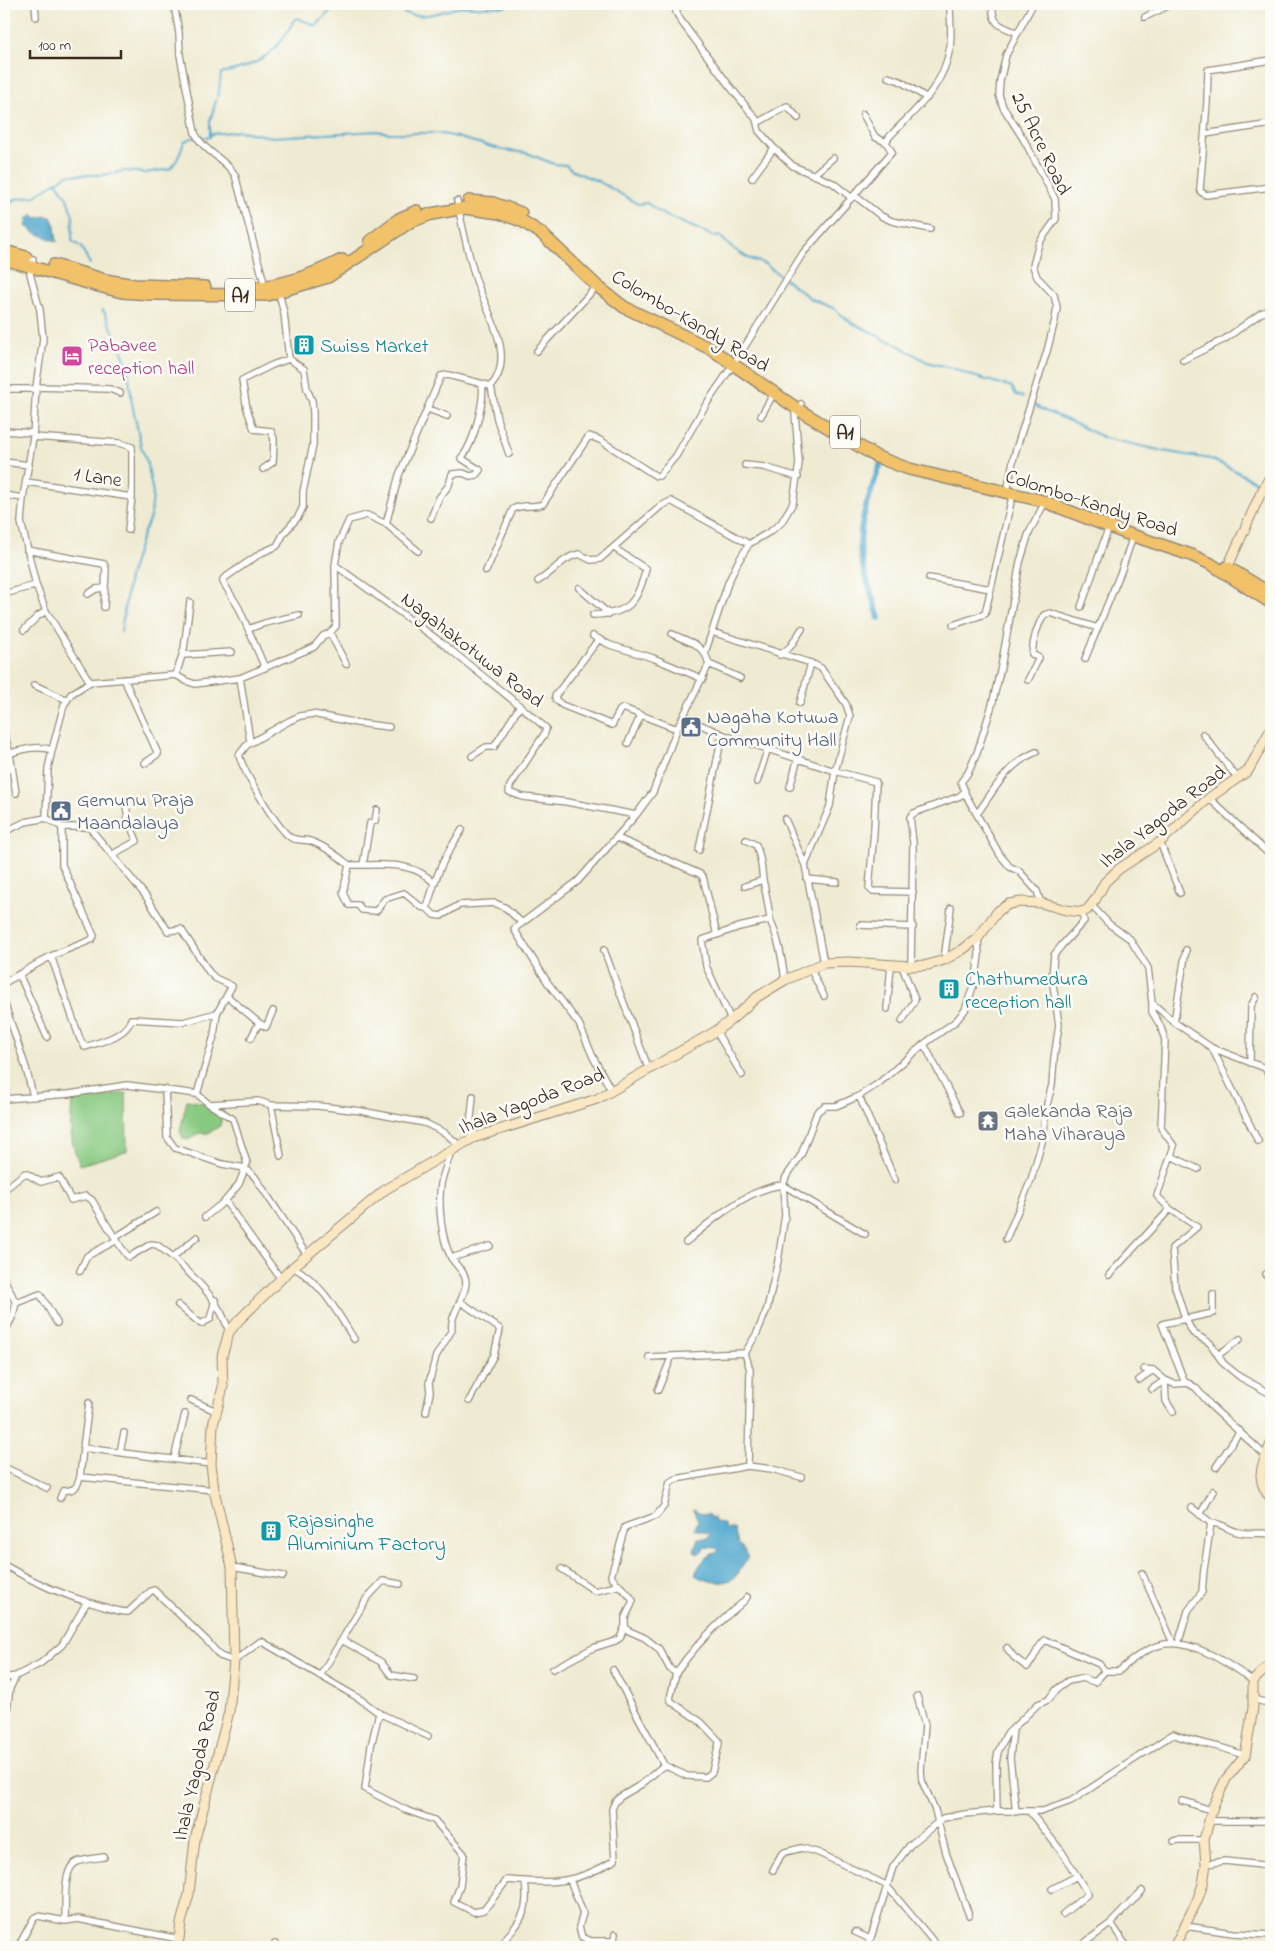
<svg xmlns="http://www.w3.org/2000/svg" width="1275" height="1951" font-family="'Indie Flower',sans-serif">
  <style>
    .green { fill: #89ca82; stroke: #627a50 }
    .water { fill: #50a7cd; stroke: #466876 }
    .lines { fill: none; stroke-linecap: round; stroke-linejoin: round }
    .stream { stroke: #50a7cd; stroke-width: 2 }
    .canal { stroke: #50a7cd; stroke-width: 6 }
    .street-casing { stroke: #958a78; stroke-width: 8 }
    .secondary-casing { stroke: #958a78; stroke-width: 11 }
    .highway-casing { stroke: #958a78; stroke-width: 14 }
    .street { stroke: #fff; stroke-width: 5.5 }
    .secondary { stroke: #fae7c3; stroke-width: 9 }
    .highway { stroke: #f2c26a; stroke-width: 11 }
    .labels { text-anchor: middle; stroke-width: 5; stroke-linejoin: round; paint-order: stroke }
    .shield { fill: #fdfcf7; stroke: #75695f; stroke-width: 1 }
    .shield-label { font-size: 19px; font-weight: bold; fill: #3b2a1e }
    .street-label { font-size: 20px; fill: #3b2a1e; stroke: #fdfcf7 }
    .hotel-label { font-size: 20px; fill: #b23c85; stroke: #fdfcf7; text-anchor: start }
    .culture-label { font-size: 20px; fill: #0d838f; stroke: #fdfcf7; text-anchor: start }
    .service-label { font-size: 20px; fill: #4e5e75; stroke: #fdfcf7; text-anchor: start }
    .worship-label { font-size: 20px; fill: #5b616d; stroke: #fdfcf7; text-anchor: start }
  </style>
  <rect width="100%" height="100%" fill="#fdfcf7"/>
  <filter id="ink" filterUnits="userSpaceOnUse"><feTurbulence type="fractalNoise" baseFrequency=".02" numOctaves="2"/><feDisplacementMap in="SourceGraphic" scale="10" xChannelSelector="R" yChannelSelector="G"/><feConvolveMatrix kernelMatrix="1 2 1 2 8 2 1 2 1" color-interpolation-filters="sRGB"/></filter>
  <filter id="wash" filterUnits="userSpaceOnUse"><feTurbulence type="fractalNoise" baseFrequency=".0096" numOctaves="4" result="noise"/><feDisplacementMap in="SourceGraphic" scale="20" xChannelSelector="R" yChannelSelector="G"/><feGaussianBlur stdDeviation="1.12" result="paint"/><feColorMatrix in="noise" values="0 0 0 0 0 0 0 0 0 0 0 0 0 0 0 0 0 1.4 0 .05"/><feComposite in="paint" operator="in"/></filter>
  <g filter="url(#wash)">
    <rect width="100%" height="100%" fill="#efebd3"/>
    <path class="green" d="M126,1093L127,1151L80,1165C69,1138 70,1129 72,1101Z
      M187,1100L224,1107L220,1126L208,1133H199L188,1140L183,1138L180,1131Z"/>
    <path class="water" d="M32,214L37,218L46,216L51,217L55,225L57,242L34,232L26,226L28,218Z
      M693,1509L704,1514H708L711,1518L714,1517L715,1522L723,1523L726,1529H734L738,1544L744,1549L748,1558C743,1563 741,1570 737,1575C726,1587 707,1582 695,1575C698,1565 707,1554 718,1552L719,1550L716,1548L704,1547L703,1551L697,1554L694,1550L698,1538H708L711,1534L695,1529L698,1520Z"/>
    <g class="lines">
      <path class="stream" d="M399,4L404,13C425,20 440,11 461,7C466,5 471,7 476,7C486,8 493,5 503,7L511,4
        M404,13L407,10V4
        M210,137L211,134L240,131L272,137L378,131L389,133H435L453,136L503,150L527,153L554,164L566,165L573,171L600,182L638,204L647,203L662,214L716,237L720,236L731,247L748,258L765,264L811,299L833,308L852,323L878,335L883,340L891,341L927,362L956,369L969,375L1012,387L1016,395L1023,397
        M57,183L66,196L73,216L72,241L81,247L90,264
        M4,205L16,199L35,196L67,175H103L125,171L145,173L170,169L177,160L184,142L191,138L210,137V121L219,91L221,73C257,67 278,53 294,20L297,18L316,26L328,13L341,4
        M103,310L119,343L128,368L132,403L141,446L147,462L153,493L151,515L141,539L129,578L121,632
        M1032,404L1047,412L1065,419L1105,438L1163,451L1210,459L1232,469L1263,486"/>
      <path class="canal" d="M879,618C874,600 866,581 862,562C855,529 870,494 881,463"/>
    </g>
  </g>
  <g filter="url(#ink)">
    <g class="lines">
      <g class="street-casing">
        <path id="street" d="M35,4L36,17
          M174,4L179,33L180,55L195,133C203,151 224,158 235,175L265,286
          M679,4L676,12L681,21L728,84L756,119L759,131L774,148L793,166L833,183L852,198
          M993,4C991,25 1001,26 1018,33
          M1145,17L1172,4
          M1271,60L1208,70L1207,102L1200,189L1201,192L1206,195L1271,187
          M888,77L900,81L927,98
          M863,114L875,137L886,142
          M757,123L787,106L798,118
          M1205,134L1271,124
          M813,175L833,158
          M752,178L774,148
          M854,195L881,216L892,221L930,229
          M33,259L30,274L40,310L43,339L36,387L33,437L23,498L21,522L36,585L46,611L90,682
          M537,351L597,286
          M1183,360L1225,339L1261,313L1271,310
          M491,386L497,419L509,454
          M36,387L110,389L120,393
          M4,389H36
          M428,409L447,416
          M761,416L774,393
          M4,431L33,433
          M33,437L119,443L132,447V497
          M4,462L29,465
          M745,465L764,467L798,477
          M263,469L273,462L274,439L271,431L254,429L247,409L242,380L272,365L289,359
          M26,482L132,497L128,530
          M1007,492L1014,456L1047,351L1055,320L1057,307L1054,295L1037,277L1033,266L1039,243L1056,219L1055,199L1024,140L1003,107L999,95L1000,81L1006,55L1033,4
          M4,495L23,498
          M431,518L439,498L449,485L452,474L463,473L470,476L476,475L480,470L461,458C473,446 485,401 482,384
          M386,524L418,551
          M27,550L104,564L106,569L104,607
          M335,565L442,643L520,706L546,728L545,733L510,786L509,792L523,797L567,802L636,815
          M486,571L513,509C522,504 533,508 543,504L589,436L600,440L656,476H659L676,456L705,406L737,359L803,253L892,152L886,142L890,136C916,109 944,87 950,47C952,33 950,18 950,4
          M929,578L991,589
          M538,581C553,573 561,558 579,554L591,560L600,559L661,506L671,501L749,544
          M579,588L609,614
          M4,594L36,585
          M88,594L96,589L104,588
          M1081,607L1111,521
          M593,615C629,614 637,603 646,569L614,548
          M953,625L985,614L1013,493
          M248,629L265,623L299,615
          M24,630L38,616L46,611
          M330,633L346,664
          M672,634L695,644L705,653
          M593,636L610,645L653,658L703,679
          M599,639L555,696L556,700L562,705L612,725L620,710L623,708L677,729
          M182,655L232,652
          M780,655L790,647L802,629
          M1085,659L1122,569L1133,536
          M709,664L740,678
          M265,668L239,608L223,582V579L261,553L277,546L284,533L298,517L303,507V492L313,445V413L312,401L307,389L304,369L289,359L284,313L279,293
          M176,675L184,649L190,602
          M240,678L250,741L239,755C243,771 277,828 290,837C297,842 305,838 313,842C326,847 338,856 349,865
          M124,679L158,754L145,763
          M1028,680L1039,658L1032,654C1033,641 1037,626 1044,615L1050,613L1098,628
          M34,685L67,700
          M800,703L811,663
          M683,717L724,735L835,771L850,716L846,704L821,668L811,663L712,632
          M4,733L10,754L16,793
          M1203,734L1238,779
          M628,743L641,715
          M247,745L289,721L300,716L313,714L357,723L389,727
          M4,755C19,751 36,744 52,750
          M472,756L486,747H494L520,706
          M757,782L768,748
          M790,787L798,758
          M964,792L1000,855L1010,867L1019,871L1037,891L1041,903
          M1209,798L1271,856
          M977,814C995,789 1006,765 1036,752
          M46,818L48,769L52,750L64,705L71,694L90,682L176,675L186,681L195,684L240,678L314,647L323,636L330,633L336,626L335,565L339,542L349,520L367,515L386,524L399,475L441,376L448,375L491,386C518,356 484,308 475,277C468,252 462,226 457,201
          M46,818L62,827H89L145,895L168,931L181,929L209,972L215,978L232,986L217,1013L214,1036L197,1094
          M785,819L805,865
          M462,830C443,858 436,875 427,908L434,915L441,916L459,905L495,903L506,908L521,922
          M4,832L25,822L46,818
          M617,838L700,874L703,877L717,935L702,940L706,966L731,1020
          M746,840L756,845C762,860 761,866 763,880C766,894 769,906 770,920
          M1160,842L1180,893
          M699,850L721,740L724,735
          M113,854L137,841L128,820L126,804
          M363,865L370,823L375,821L377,810
          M807,879L837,882
          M745,886L763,880
          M1091,905L1109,924L1130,939L1148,968L1152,1003L1174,1022L1212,1048L1265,1068L1271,1080
          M427,908L421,907L404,893L385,899L376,911L362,910L358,905H349L343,893L349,865C378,866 412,859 434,883
          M860,925L913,927
          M717,935L739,927L770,920C779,939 782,959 785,980
          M604,950L649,1070
          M51,956L80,1039L85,1047C100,1042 127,1036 131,1019L183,1022L217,1013
          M944,960L951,908
          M824,963L805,865L830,806L835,771L876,782L874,831L869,888L872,891L913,892
          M911,966L913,843L910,817L914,813L960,796L965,791L961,782L968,773L977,753L992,705L1001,667L1020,562L1029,533L1045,502
          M811,970L824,996
          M19,974L47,1037
          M4,983L51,956L91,940L94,936L62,865V827
          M227,996L259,1023L266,1027L273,1011
          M4,1002L26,1068L33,1096
          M887,1009L891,966
          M902,1021L915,1000L902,966
          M1174,1022L1186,950
          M716,1031L742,1075
          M251,1038L259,1023
          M924,1044L960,1113
          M1212,1048L1258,1141
          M1250,1063L1251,1006L1256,997
          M165,1089L167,1137L175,1148L222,1164L245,1168L255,1177L307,1255
          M611,1090L593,1057L579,1024L548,983L514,929L578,881L636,815L653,792L677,729L709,664L705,653L728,583L738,562L749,544L771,531L781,523L793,503L799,463L795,413L801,404
          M859,1096L895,1180
          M4,1099L69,1094L127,1085L197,1094L209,1104L258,1101L271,1105L318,1106L361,1111L425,1123L445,1133L459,1145
          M271,1105L281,1156
          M473,1138L470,1128L473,1096
          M1171,1156L1198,1169
          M4,1190L25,1173L41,1182L59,1177L71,1200L86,1196L92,1200C98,1210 123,1253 129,1257L151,1244L157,1245L173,1257L197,1237
          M225,1201L281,1279
          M1170,1209L1197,1227L1172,1248L1175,1287L1185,1318L1193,1333L1210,1343L1223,1363L1240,1377L1271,1394
          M205,1217L225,1201L239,1184L247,1163L233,1119L209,1104
          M116,1237L156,1212
          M1006,1239L1031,1180L1044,1135L1045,1112L1052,1085L1054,1058L1059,1025L1052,977L1054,955L1062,945L1084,921L1082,912
          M686,1242C712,1220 749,1188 783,1185L865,1234
          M173,1257C196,1280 220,1300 229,1332
          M451,1258L490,1246
          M293,1267C322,1283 337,1312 354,1339
          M80,1271L87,1256L117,1240
          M1266,1274L1271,1284
          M1109,1275L1170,1209L1157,1196L1174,1146L1161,1128L1165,1040L1160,1025L1152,1012V1003
          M4,1279L16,1303L13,1316L6,1329
          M461,1302L500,1329L494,1355L469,1401
          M16,1303L40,1294L57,1323
          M178,1305L201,1324L210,1319L215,1300
          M1218,1355L1240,1339
          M649,1357L672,1356
          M1144,1369L1153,1370L1165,1380L1174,1384L1188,1383L1196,1388L1213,1408L1266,1456L1271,1459
          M1139,1380L1153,1370
          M1185,1383L1162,1324L1213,1313V1294
          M1152,1389L1165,1380L1166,1401L1173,1412
          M658,1390L672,1356L745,1353
          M191,1400L216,1411
          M426,1412L430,1392L429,1383L436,1356L452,1330C449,1316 465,1299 466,1283C466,1271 455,1266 451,1257C441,1239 438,1204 441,1184C443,1173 448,1162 451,1151
          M83,1448L89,1403
          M120,1452L124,1433
          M174,1459L185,1414
          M211,1464L83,1448L80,1477L214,1490
          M748,1466L750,1370L745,1353L757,1333L767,1309L778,1261L785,1215L783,1185L786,1177L801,1155L817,1112L825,1106H836L859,1096L879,1083L924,1044L956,1021L965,1010L976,978L979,955L978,938
          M4,1467L47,1488
          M1216,1467L1240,1431
          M60,1498L63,1491C75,1490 77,1488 80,1477
          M1192,1508L1211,1523
          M1200,1515L1213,1491
          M4,1565C33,1582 64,1596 98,1605C108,1608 118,1612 128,1612L151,1591L154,1590L207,1641L220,1656L234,1661L261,1641L360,1699L379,1713L428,1736
          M232,1567L283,1576
          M562,1569L595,1591L617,1586
          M1142,1573L1173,1643
          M342,1640L381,1662L391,1675L414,1679
          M1178,1644L1188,1611L1202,1592L1204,1569L1211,1523C1222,1523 1228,1530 1238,1532C1248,1535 1260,1532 1271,1534
          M1007,1648L1014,1657L1027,1667C1035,1659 1035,1650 1045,1640L1099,1664L1105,1671
          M553,1669L593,1648L615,1641L620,1638L625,1626
          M613,1670L664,1765
          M676,1673C690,1652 709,1632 728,1615C735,1608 742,1605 747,1597
          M320,1676L367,1598L383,1581L400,1584
          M4,1678L16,1676
          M917,1696L925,1725L921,1770L922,1781L935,1810L946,1853L969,1915
          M1253,1699L1271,1704
          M379,1713L371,1746L365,1789L406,1810L434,1820L464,1854L460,1886L454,1902L474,1912L484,1910L507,1880C551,1884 576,1884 615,1860L612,1809L615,1802L620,1797L642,1784L664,1765L687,1776L706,1777L712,1772L719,1744V1741L701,1722L672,1702L670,1699L676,1673L670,1669L659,1649L645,1638L627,1630L625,1626V1618L633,1601C627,1590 618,1587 611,1576L625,1527L656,1516L664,1506L670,1482L676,1479L748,1466L772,1469L801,1477
          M1013,1729L1010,1758L1016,1812
          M4,1732L10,1688L16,1676L41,1663L62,1645L87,1602
          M1182,1801C1193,1803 1201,1808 1212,1810
          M997,1811L996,1764L998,1752L1006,1735L1038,1704L1048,1700L1057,1689L1068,1681L1082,1678L1095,1682L1105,1671H1119C1130,1661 1142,1651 1157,1646C1188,1635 1229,1664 1253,1681
          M1030,1812L1062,1852L1088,1894L1063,1914
          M1209,1821H1271
          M1174,1841L1178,1840H1204
          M1206,1864L1225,1861L1271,1866
          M773,1870L781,1855L785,1852L802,1848L819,1853L886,1885L938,1947
          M570,1880L583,1913L579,1927L582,1937L591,1941H613
          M1052,1889L1077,1876
          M65,1921C66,1906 62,1868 77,1862C85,1859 96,1858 104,1857
          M1111,1923L1127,1947
          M1185,1926L1233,1933L1271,1935
          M855,1932L870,1939
          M275,1944V1947
          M18,1947L34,1918L38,1916L65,1921L78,1919L179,1939L180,1947
          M501,1947C503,1940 508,1936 512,1931C526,1914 528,1903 525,1882
          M613,1947L615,1934
          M868,1947L893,1867L910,1845L943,1818L965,1814L997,1811H1043L1071,1801L1173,1734C1196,1744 1222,1745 1245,1756
          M1083,1947L1086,1942L1111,1923L1142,1891"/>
      </g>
      <g class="secondary-casing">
        <path id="secondary" d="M1225,573L1260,495L1271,475
          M1271,1444C1262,1464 1254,1480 1271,1498
          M179,1939L181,1923L189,1894L195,1839L229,1712L234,1661L232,1567L214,1490L211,1464L213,1425L223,1387L222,1356L229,1332L239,1320L293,1267L386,1189L473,1138L597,1099L716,1031L731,1020L757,997L785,980L824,963L849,962L911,966L928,965L944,960L962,950L978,938L998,911L1009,904L1021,902L1041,903L1066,910L1082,912L1087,910L1095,900L1105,882L1119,869L1160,842L1209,798L1248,771L1271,729
          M1174,1947L1197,1901L1203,1884L1206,1864L1204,1840L1213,1806L1226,1779L1245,1756L1253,1708V1681L1271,1663"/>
      </g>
      <g class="highway-casing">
        <path id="highway" d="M469,201L493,203L521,213
          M370,241L399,219L417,211
          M4,251L26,257
          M4,259L95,285L122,292L151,294L267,295L328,277L410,222L431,214L465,208L499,213L522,221L541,233L597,286L624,307L711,349L799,410L877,457L909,469L1043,501L1125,533L1191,555L1211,564L1271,603
          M54,265L105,280L134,285L205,287
          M251,288C284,286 313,275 342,260
          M1227,567L1271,594"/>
      </g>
      <use href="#street" class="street"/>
      <use href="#secondary" class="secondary"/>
      <use href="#highway" class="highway"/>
    </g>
  </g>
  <defs>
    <g id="building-square" transform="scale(1.125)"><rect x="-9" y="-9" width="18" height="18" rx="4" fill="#0f9aa8" stroke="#fdfcf7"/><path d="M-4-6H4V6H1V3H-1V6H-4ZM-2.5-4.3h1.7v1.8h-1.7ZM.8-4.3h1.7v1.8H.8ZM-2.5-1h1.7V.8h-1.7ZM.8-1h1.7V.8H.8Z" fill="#fff"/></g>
    <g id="hotel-square" transform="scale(1.125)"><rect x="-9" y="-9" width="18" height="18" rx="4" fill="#d1479c" stroke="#fdfcf7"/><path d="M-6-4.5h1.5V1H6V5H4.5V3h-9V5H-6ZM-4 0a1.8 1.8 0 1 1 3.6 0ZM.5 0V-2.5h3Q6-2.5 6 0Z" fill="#fff"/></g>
    <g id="civic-square" transform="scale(1.125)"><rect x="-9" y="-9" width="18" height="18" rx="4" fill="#5c6f8a" stroke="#fdfcf7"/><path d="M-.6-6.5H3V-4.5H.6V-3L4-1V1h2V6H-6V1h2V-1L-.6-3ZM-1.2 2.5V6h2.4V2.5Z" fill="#fff"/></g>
    <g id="temple-square" transform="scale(1.125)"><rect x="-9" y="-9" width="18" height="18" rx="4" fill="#6b7280" stroke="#fdfcf7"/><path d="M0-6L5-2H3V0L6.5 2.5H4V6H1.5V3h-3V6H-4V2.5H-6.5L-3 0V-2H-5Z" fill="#fff"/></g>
  </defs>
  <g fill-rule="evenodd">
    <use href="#building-square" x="304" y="345"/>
    <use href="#hotel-square" x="72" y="356"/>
    <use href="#civic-square" x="691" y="727"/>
    <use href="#civic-square" x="61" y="811"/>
    <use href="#building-square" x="949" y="989"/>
    <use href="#temple-square" x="988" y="1121"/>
    <use href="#building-square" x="271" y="1531"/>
  </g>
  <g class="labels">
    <g class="shield">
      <rect x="225" y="278.5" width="30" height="33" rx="4"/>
      <rect x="830" y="415.5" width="30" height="33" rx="4"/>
    </g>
    <g class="shield-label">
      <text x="240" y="302">A1</text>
      <text x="845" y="439">A1</text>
    </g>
    <g class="street-label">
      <text transform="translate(1042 143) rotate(64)" y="7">25 Acre Road</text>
      <text transform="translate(691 320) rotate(31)" y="7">Colombo-Kandy Road</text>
      <text transform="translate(98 476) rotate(8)" y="7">1 Lane</text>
      <text transform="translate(1092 502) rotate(18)" y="7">Colombo-Kandy Road</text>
      <text transform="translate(473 649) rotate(38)" y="7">Nagahakotuwa Road</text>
      <text transform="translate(1162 816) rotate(-38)" y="7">Ihala Yagoda Road</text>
      <text transform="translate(531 1100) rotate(-21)" y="7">Ihala Yagoda Road</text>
      <text transform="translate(196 1765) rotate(-77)" y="7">Ihala Yagoda Road</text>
    </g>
    <g class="hotel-label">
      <text x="88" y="351">Pabavee<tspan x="88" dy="23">reception hall</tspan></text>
    </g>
    <g class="culture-label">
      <text x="320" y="352">Swiss Market</text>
      <text x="965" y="985">Chathumedura<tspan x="965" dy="23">reception hall</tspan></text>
      <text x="287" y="1527">Rajasinghe<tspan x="287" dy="23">Aluminium Factory</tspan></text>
    </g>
    <g class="service-label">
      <text x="707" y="723">Nagaha Kotuwa<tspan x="707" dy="23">Community Hall</tspan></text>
      <text x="77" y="806">Gemunu Praja<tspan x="77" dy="23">Maandalaya</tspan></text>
    </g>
    <g class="worship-label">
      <text x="1004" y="1117">Galekanda Raja<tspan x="1004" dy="23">Maha Viharaya</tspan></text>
    </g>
  </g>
  <rect width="1275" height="1951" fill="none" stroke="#fdfcf7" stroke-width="20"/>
  <path d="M30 50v8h91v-8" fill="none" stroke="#3b2a1e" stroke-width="2.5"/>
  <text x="38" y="50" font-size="15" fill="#3b2a1e" stroke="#fdfcf7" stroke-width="4" paint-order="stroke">100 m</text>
</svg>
